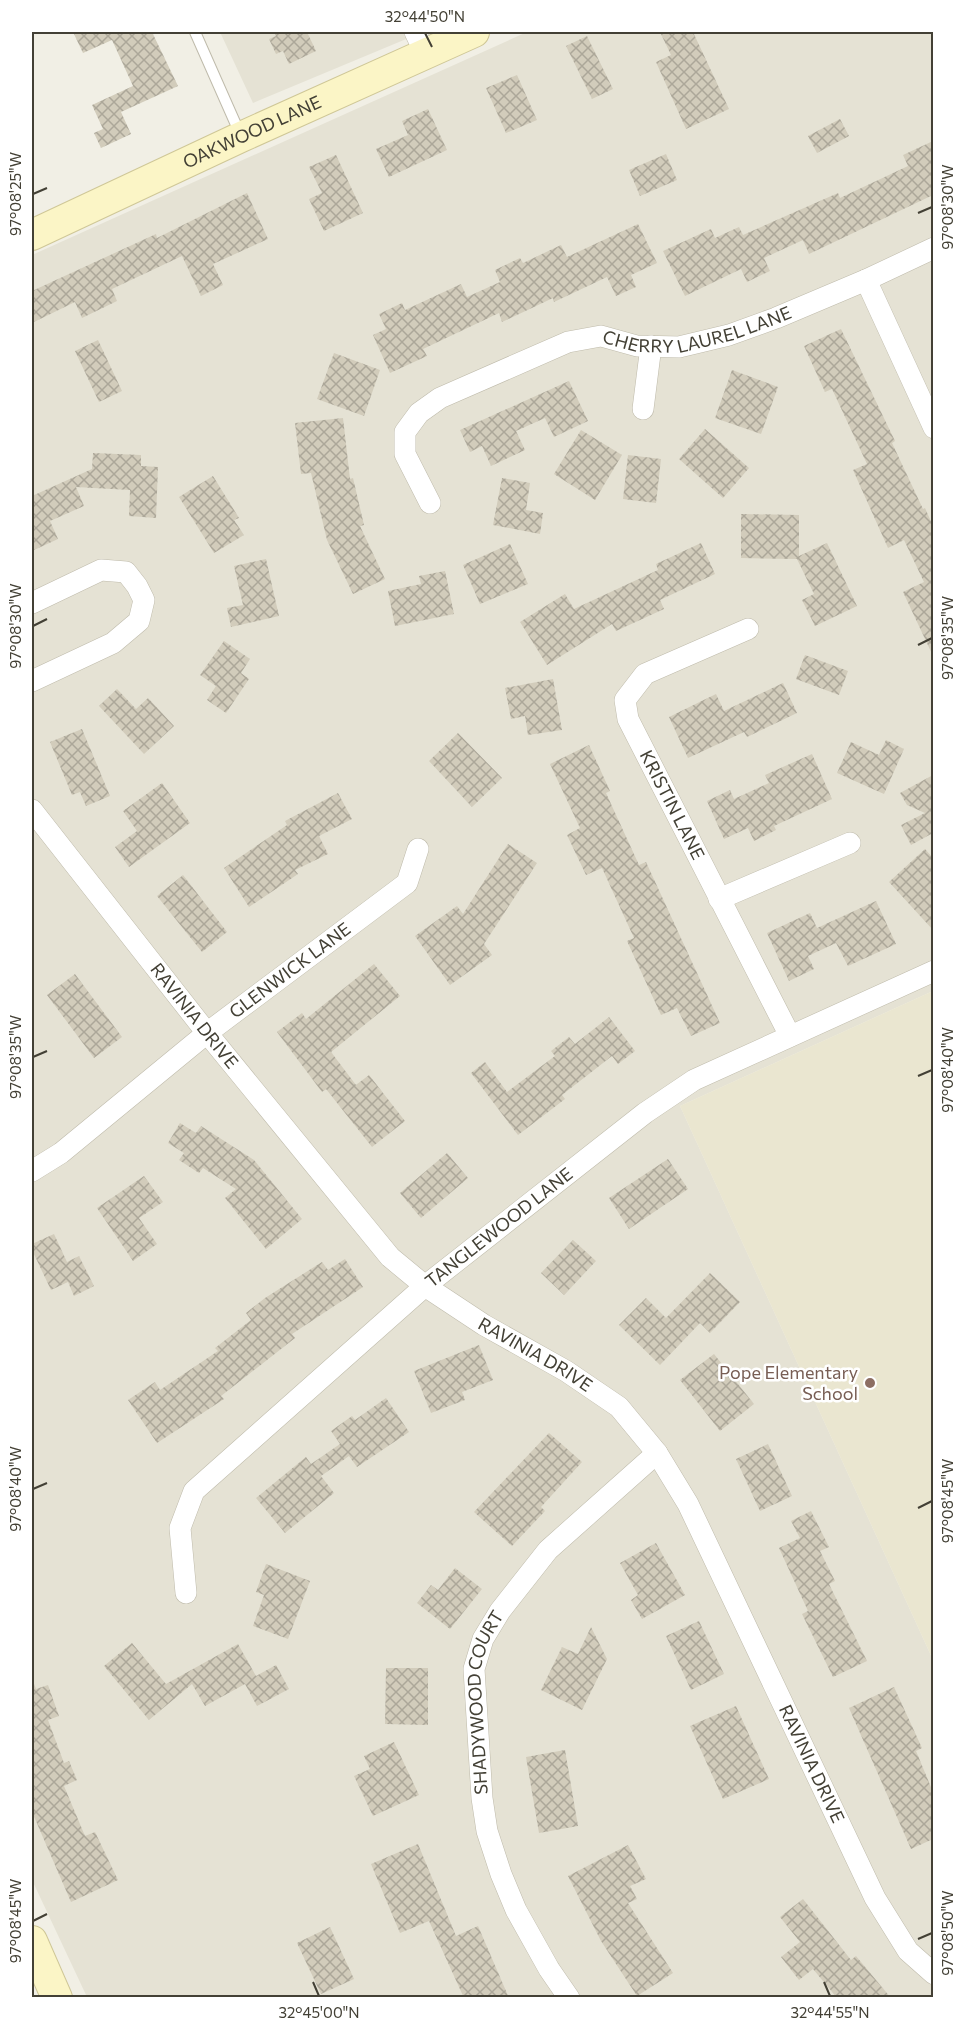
<svg xmlns="http://www.w3.org/2000/svg" width="965" height="2029" font-family="Commissioner,sans-serif">
  <style>
    .residential { fill: #e5e2d4 }
    .education { fill: #eae6d0 }
    .building { fill: url(#building-cross-hatch) }
    .lines { fill: none; stroke-linecap: round; stroke-linejoin: round }
    .lane-casing { stroke: #bfbbab; stroke-width: 12 }
    .street-casing { stroke: #bfbbab; stroke-width: 22 }
    .secondary-casing { stroke: #cfc797; stroke-width: 32 }
    .lane { stroke: #fff; stroke-width: 10 }
    .street { stroke: #fff; stroke-width: 21 }
    .secondary { stroke: #fbf5c6; stroke-width: 30 }
    .ticks { fill: none; stroke: #434035; stroke-width: 2 }
    .education-dot { fill: #8d6e63; stroke: #fff; stroke-width: 2 }
    .labels { text-anchor: middle; stroke-width: 5; stroke-linejoin: round; paint-order: stroke }
    .street-label { font-size: 18px; fill: #434035; stroke: #fff }
    .education-label { font-size: 18px; fill: #785e54; stroke: #fff; text-anchor: end }
    .neatline { fill: none; stroke: #434035; stroke-width: 2 }
    .ticks-label { font-size: 15px; text-anchor: middle; fill: #434035 }
  </style>
  <defs>
    <pattern id="building-cross-hatch" width="8" height="8" patternUnits="userSpaceOnUse" patternTransform="scale(1.5)"><rect width="8" height="8" fill="#d2ccbb"/><path d="M0 0l8 8M0 8l8-8" fill="none" stroke="#aca799"/></pattern>
  </defs>
  <rect width="100%" height="100%" fill="#f1efe5"/>
  <path class="residential" d="M220,32H423L253,103Z
    M527,32H933V991L680,1106L933,1660V1997H87L32,1880V255Z"/>
  <path class="education" d="M933,991V1660L680,1106Z"/>
  <path class="building" d="M73,32H152L178,86L121,112L131,134L101,148L94,133L103,129L92,105L133,86L112,40L83,53Z
    M274,32H307L316,51L289,64L283,51L276,54L269,39L276,36Z
    M660,32H693L729,109L686,129L656,62L671,55Z
    M587,36L613,89L592,99L566,46Z
    M517,75L537,120L506,133L486,88Z
    M428,109L447,150L389,177L376,149L408,135L402,121Z
    M840,119L849,136L817,153L808,136Z
    M933,141V195L809,254L803,240L764,258L770,271L747,282L741,269L685,296L663,251L711,229L715,238L739,227L743,235L838,193L840,198L908,166L903,155Z
    M666,154L677,180L640,196L629,170Z
    M336,155L363,213L324,231L309,199L322,193L309,167Z
    M247,193L268,239L213,264L223,285L201,296L182,256L112,289L117,301L82,318L75,302L32,323V291L156,234L157,238Z
    M638,224L657,263L631,275L636,287L616,296L607,277L554,302L553,298L502,322L499,313L423,349L427,356L390,373L373,335L386,329L379,314L402,303L405,310L461,284L467,297L500,282L495,270L520,258L523,263L561,245L567,257Z
    M841,329L895,441L892,443L923,509L925,508L933,526V656L903,592L924,582L904,540L888,548L853,470L867,464L832,389L825,392L804,346Z
    M98,340L122,391L99,402L75,351Z
    M334,353L380,370L364,416L317,399Z
    M732,370L778,387L761,434L715,418Z
    M569,381L588,421L554,437L545,418L516,431L525,450L491,466L482,446L470,452L460,430Z
    M343,418L350,479L353,478L364,525L360,526L385,579L353,594L327,540L311,473L301,474L295,423Z
    M705,429L749,468L723,498L679,459Z
    M581,430L622,455L595,500L554,474Z
    M93,453L141,455V466L158,467L156,518L129,516L130,490L76,487L84,506L50,521L58,539L32,551V496L92,469Z
    M628,455L661,459L656,503L623,499Z
    M213,476L239,518L234,520L244,535L214,553L179,497Z
    M502,478L530,483L526,510L543,513L540,534L493,525Z
    M741,514L799,515V556L827,543L857,606L815,626L802,600L814,594L797,559L741,558Z
    M701,543L715,574L660,600L664,609L616,631L612,624L547,665L520,622L565,594L574,609L658,570L656,564Z
    M510,544L528,584L480,604L463,565Z
    M266,559L279,616L231,627L227,608L243,605L234,566Z
    M445,571L454,614L395,626L388,591L421,584L419,576Z
    M224,641L250,659L241,673L249,679L226,713L207,700L216,686L200,675Z
    M805,655L848,671L839,695L796,679Z
    M553,679L562,730L528,735L525,716L511,719L505,688Z
    M783,683L797,713L747,737L744,732L688,758L669,717L716,694L724,711Z
    M117,689L136,709L148,698L174,726L144,754L99,706Z
    M82,729L110,796L86,806L80,792L72,795L50,742Z
    M458,733L502,778L472,807L429,761Z
    M886,740L904,749L884,794L837,773L851,742L879,755Z
    M589,745L610,791L606,793L639,865L646,862L720,1023L691,1036L677,1008L661,1015L627,941L634,938L602,868L586,875L567,835L580,828L550,764Z
    M812,754L832,799L774,826L776,830L754,841L748,828L724,839L707,801L730,790L734,799L769,783L765,775Z
    M933,775V833L911,845L901,825L925,813L907,805L900,793Z
    M162,783L190,823L129,867L115,847L137,831L123,811Z
    M338,793L352,819L319,836L328,854L295,870L298,874L249,907L224,868L287,825L285,821Z
    M508,844L537,863L484,944L492,955L450,985L415,936L457,906L463,914Z
    M925,849L933,858V930L889,882Z
    M183,875L227,932L202,952L157,896Z
    M876,901L896,944L848,966L836,943L808,956L814,969L789,981L767,933L810,913L817,928Z
    M374,964L400,996L331,1052L356,1085L369,1075L405,1121L372,1147L326,1089L322,1092L277,1032L302,1013L306,1019Z
    M75,974L122,1037L94,1058L47,995Z
    M609,1017L635,1051L618,1064L612,1056L562,1095L565,1099L518,1135L471,1073L485,1062L507,1092L555,1056L551,1051L569,1037L575,1044Z
    M180,1123L196,1133L201,1126L254,1160L302,1219L266,1249L225,1198L236,1189L203,1168L199,1173L179,1160L184,1153L168,1143Z
    M447,1153L468,1178L421,1218L400,1193Z
    M668,1159L688,1189L629,1229L609,1198Z
    M144,1176L163,1202L139,1218L157,1244L133,1261L97,1208Z
    M54,1234L67,1262L79,1256L94,1286L74,1296L68,1282L51,1290L32,1250V1244Z
    M573,1240L596,1261L564,1295L541,1273Z
    M345,1259L363,1287L292,1334L295,1338L221,1396L224,1399L157,1443L128,1400L155,1382L160,1390L218,1351L215,1348L251,1320L246,1313L265,1298L322,1262L328,1270Z
    M710,1273L740,1302L710,1333L700,1323L660,1365L619,1325L646,1298L666,1318Z
    M479,1345L493,1380L462,1392L465,1400L431,1413L414,1371Z
    M714,1354L754,1404L720,1431L680,1380Z
    M386,1398L409,1432L357,1467L349,1456L321,1476L334,1493L285,1533L256,1498L306,1457L311,1464L340,1444L331,1431L352,1416L355,1420Z
    M549,1433L582,1462L541,1507L545,1511L512,1546L474,1512Z
    M768,1444L792,1496L760,1511L736,1459Z
    M811,1511L829,1547L820,1551L835,1581L829,1584L867,1661L833,1677L802,1614L808,1611L779,1548L800,1538L791,1521Z
    M656,1543L685,1595L642,1619L631,1600L638,1595L620,1563Z
    M266,1564L310,1581L288,1639L253,1626L264,1595L256,1592Z
    M455,1568L482,1589L450,1629L417,1603L431,1585L438,1590Z
    M699,1621L724,1674L691,1690L666,1636Z
    M591,1627L607,1659L582,1710L541,1690L562,1647L578,1654Z
    M132,1643L166,1684L238,1644L256,1676L276,1665L289,1689L257,1706L245,1684L205,1706L192,1684L149,1720L104,1666Z
    M386,1668H428V1725L385,1724Z
    M32,1681H33L36,1689L48,1685L59,1716L48,1720L64,1763L69,1761L77,1780L64,1786L85,1836L95,1832L118,1880L71,1902L32,1812Z
    M894,1687L922,1748L916,1751L933,1792V1839L911,1849L849,1708Z
    M736,1706L769,1779L723,1799L690,1726Z
    M394,1742L419,1795L373,1816L354,1776L370,1769L364,1756Z
    M565,1750L578,1826L539,1833L526,1757Z
    M418,1844L456,1936L478,1926L509,1998H464L429,1921L400,1933L371,1864Z
    M628,1845L646,1879L630,1886L637,1899L628,1903L673,1973L637,1996L601,1941L568,1876Z
    M803,1899L851,1960L856,1956L891,1998H837L813,1969L799,1980L781,1957L800,1942L780,1917Z
    M330,1927L354,1979L321,1994L297,1943Z"/>
  <g class="lines">
    <g class="lane-casing">
      <path id="lane" d="M195,32L241,136"/>
    </g>
    <g class="street-casing">
      <g id="street">
        <path d="M415,32L425,53"/>
        <path d="M866,280L934,428"/>
        <path d="M643,409L651,346"/>
        <path id="s1" d="M430,503L405,454V432L419,413L440,398L568,342L601,336L637,346L679,347L729,335L776,318L866,280L934,248"/>
        <path d="M32,603L101,570L126,572L137,586L144,600L139,621L113,643L32,681"/>
        <path id="s2" d="M748,629L645,674L625,700L628,719L790,1036"/>
        <path id="s3" d="M32,810L207,1033L390,1257L425,1286L484,1325L566,1371L619,1407L657,1453L688,1504L875,1898L908,1951L934,1974"/>
        <path d="M719,899L850,843"/>
        <path id="s4" d="M32,1171L61,1153L207,1033L407,883L418,849"/>
        <path id="s5" d="M186,1593L180,1528L194,1491L425,1286L645,1113L694,1080L934,971"/>
        <path id="s6" d="M569,1998L549,1969L516,1910L501,1874L487,1831L482,1798L474,1669L483,1639L500,1611L548,1550L657,1453"/>
      </g>
    </g>
    <g class="secondary-casing">
      <g id="secondary">
        <path id="s7" d="M32,235L241,137L474,32"/>
        <path d="M32,1941L57,1998"/>
      </g>
    </g>
    <use href="#lane" class="lane"/>
    <use href="#street" class="street"/>
    <use href="#secondary" class="secondary"/>
  </g>
  <path class="ticks" d="M425,33L432,47M33,194L47,188M918,213L932,207M33,626L47,619M918,645L932,638M33,1057L47,1051M918,1076L932,1070M33,1489L47,1483M918,1508L932,1501M33,1921L47,1914M918,1939L932,1933M313,1982L319,1996M824,1982L830,1996"/>
  <circle class="education-dot" cx="870" cy="1383" r="6"/>
  <g class="labels">
    <g class="street-label">
      <text dy="6" stroke="none"><textPath href="#s7" startOffset="243">OAKWOOD LANE</textPath></text>
      <text dy="6" stroke="none"><textPath href="#s1" startOffset="399">CHERRY LAUREL LANE</textPath></text>
      <text dy="6" stroke="none"><textPath href="#s2" startOffset="261">KRISTIN LANE</textPath></text>
      <text dy="6" stroke="none"><textPath href="#s4" startOffset="327">GLENWICK LANE</textPath></text>
      <text dy="6" stroke="none"><textPath href="#s3" startOffset="262">RAVINIA DRIVE</textPath></text>
      <text dy="6" stroke="none"><textPath href="#s5" startOffset="508">TANGLEWOOD LANE</textPath></text>
      <text dy="6" stroke="none"><textPath href="#s3" startOffset="748">RAVINIA DRIVE</textPath></text>
      <text dy="6" stroke="none"><textPath href="#s6" startOffset="318">SHADYWOOD COURT</textPath></text>
      <text dy="6" stroke="none"><textPath href="#s3" startOffset="1254">RAVINIA DRIVE</textPath></text>
    </g>
    <g class="education-label">
      <text x="858" y="1379">Pope Elementary<tspan x="858" dy="21">School</tspan></text>
    </g>
  </g>
  <rect width="965" height="2029" fill="none" stroke="#ffffff" stroke-width="66"/>
  <rect x="33" y="33" width="899" height="1963" class="neatline"/>
  <g class="ticks-label">
    <text x="425" y="22">32°44'50"N</text>
    <text transform="translate(16 194) rotate(-90)" y="5">97°08'25"W</text>
    <text transform="translate(948 207) rotate(-90)" y="5">97°08'30"W</text>
    <text transform="translate(16 626) rotate(-90)" y="5">97°08'30"W</text>
    <text transform="translate(948 638) rotate(-90)" y="5">97°08'35"W</text>
    <text transform="translate(16 1057) rotate(-90)" y="5">97°08'35"W</text>
    <text transform="translate(948 1070) rotate(-90)" y="5">97°08'40"W</text>
    <text transform="translate(16 1489) rotate(-90)" y="5">97°08'40"W</text>
    <text transform="translate(948 1501) rotate(-90)" y="5">97°08'45"W</text>
    <text transform="translate(16 1921) rotate(-90)" y="5">97°08'45"W</text>
    <text transform="translate(948 1933) rotate(-90)" y="5">97°08'50"W</text>
    <text x="319" y="2018">32°45'00"N</text>
    <text x="830" y="2018">32°44'55"N</text>
  </g>
</svg>
